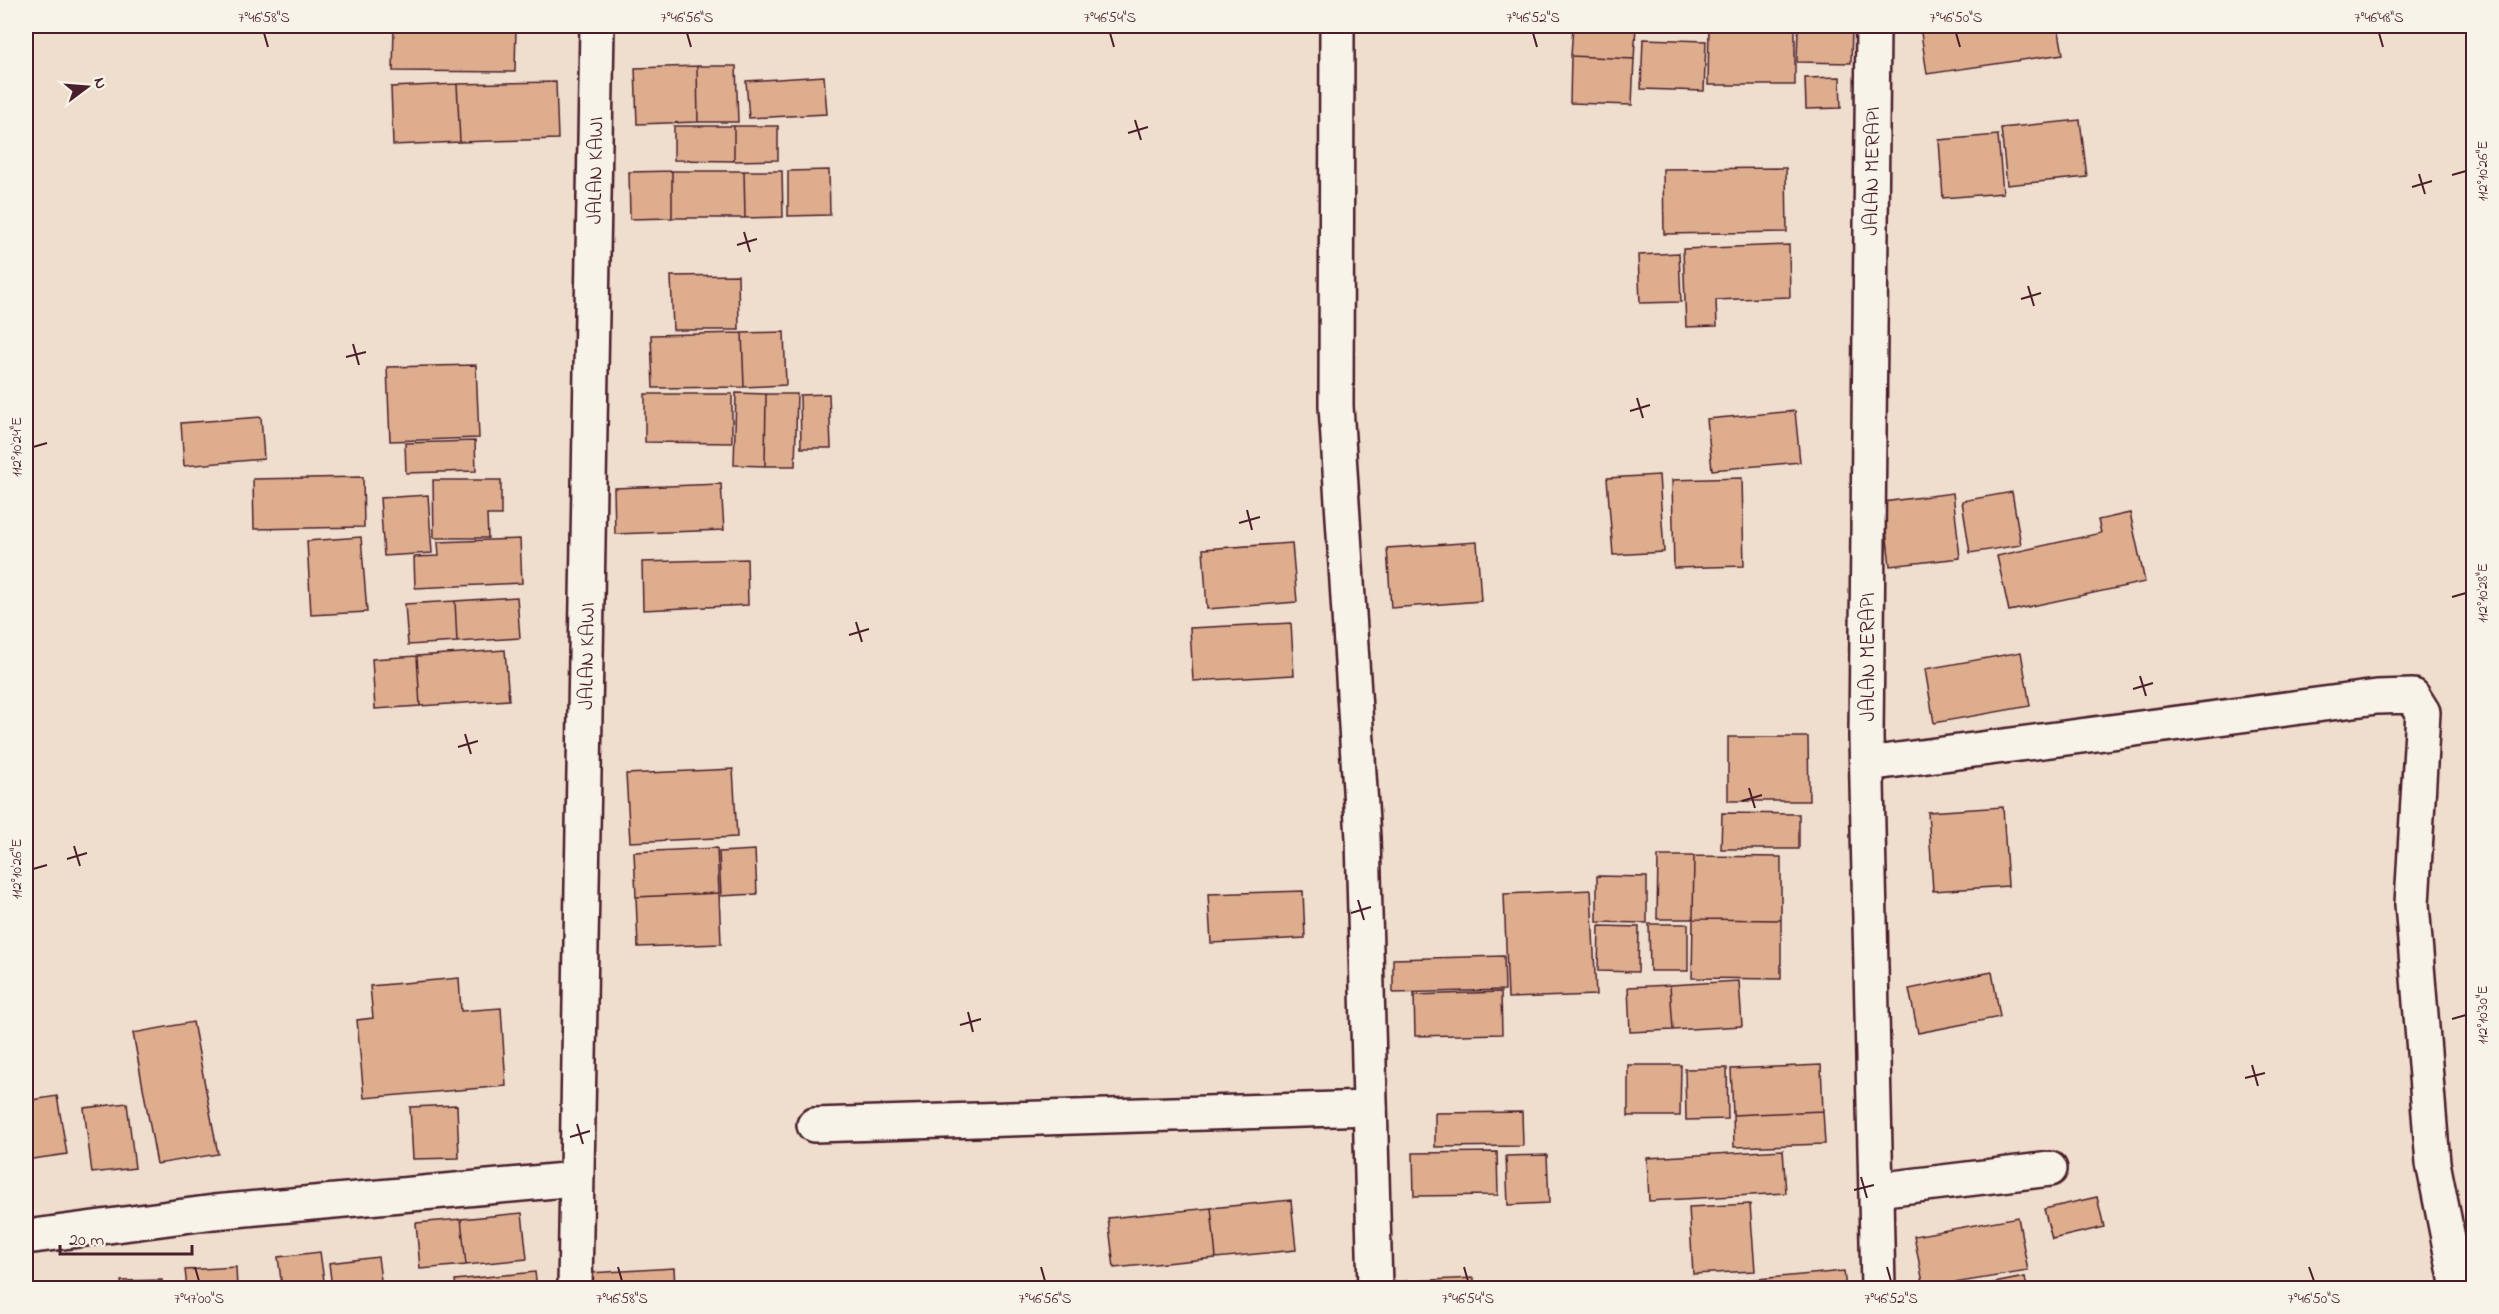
<svg xmlns="http://www.w3.org/2000/svg" width="2499" height="1314" font-family="'Indie Flower',sans-serif">
  <style>
    .building { fill: #ddad8e; stroke: #4a1f2b; stroke-width: 1.5 }
    .lines { fill: none; stroke-linecap: round; stroke-linejoin: round }
    .street-casing { stroke: #4a1f2b; stroke-width: 38 }
    .street { stroke: #f7f3e8; stroke-width: 33 }
    .ticks { fill: none; stroke: #4a1f2b; stroke-width: 2 }
    .labels { text-anchor: middle; stroke-width: 4.5; stroke-linejoin: round; paint-order: stroke }
    .street-label { font-size: 21px; fill: #4a1f2b; stroke: #f7f3e8 }
    .neatline { fill: none; stroke: #4a1f2b; stroke-width: 2 }
    .ticks-label { font-size: 15px; text-anchor: middle; fill: #4a1f2b }
  </style>
  <rect width="100%" height="100%" fill="#efdecd"/>
  <filter id="ink" filterUnits="userSpaceOnUse"><feTurbulence type="fractalNoise" baseFrequency=".0167" numOctaves="2"/><feDisplacementMap in="SourceGraphic" scale="12" xChannelSelector="R" yChannelSelector="G"/><feConvolveMatrix kernelMatrix="1 2 1 2 8 2 1 2 1" color-interpolation-filters="sRGB"/></filter>
  <g filter="url(#ink)">
    <path class="building" d="M394,26H516L515,72L393,71Z
      M1573,26H1636L1634,59L1571,56Z
      M1709,26H1795V85H1708Z
      M1920,26H2058L2063,54L1927,74Z
      M1798,27H1852L1851,63L1797,62Z
      M1643,39L1706,41L1704,91L1641,89Z
      M1571,56L1634,59L1632,105L1570,103Z
      M697,66H736L738,122H698Z
      M697,66L698,122L637,124L635,68Z
      M824,76L827,114L749,118L746,81Z
      M1840,77L1841,108L1806,109L1805,78Z
      M556,82L558,139L460,142L457,84Z
      M457,84L460,142L393,145L391,87Z
      M2080,120L2087,177L2007,185L2001,128Z
      M674,126H734V161L674,160Z
      M734,126H778V160L734,161Z
      M1998,135L2003,193L1943,198L1939,140Z
      M1786,168L1787,232L1664,234L1663,169Z
      M829,170L830,215L788,216V171Z
      M672,171V218L630,219L629,172Z
      M672,171H744L745,218H672Z
      M744,171H782L783,217L745,218Z
      M1789,245L1790,297L1716,300L1717,326L1686,327L1683,249Z
      M1679,253L1681,302L1640,303L1638,255Z
      M738,275L739,330H673L671,276Z
      M784,332L786,385L744,387L742,333Z
      M742,333L744,387L653,388L651,335Z
      M476,365L479,438L390,441L387,367Z
      M736,393L766,394L765,466L734,465Z
      M645,394H732V443L645,442Z
      M766,394H797L795,466H765Z
      M829,394L831,448H801L800,395Z
      M1795,411L1800,462L1712,470L1707,419Z
      M261,417L264,459L184,466L181,423Z
      M475,441L476,471L406,473L405,443Z
      M1659,475L1664,552L1613,555L1607,478Z
      M363,477L364,527L254,529L253,479Z
      M1742,478L1744,566L1674,568L1672,480Z
      M433,480H501V515H487L488,538H434Z
      M721,484L724,530L615,534L614,488Z
      M2012,492L2021,545L1970,553L1962,501Z
      M1953,493L1960,558L1890,566L1883,502Z
      M428,495L432,553L384,556L380,498Z
      M2130,513L2145,582L2009,611L1997,556L2101,533L2098,520Z
      M361,537L367,612L311,615L307,541Z
      M520,539L522,583L415,588L414,557L439,556L438,542Z
      M1477,542L1481,601L1391,608L1387,548Z
      M1292,543L1297,602L1207,609L1203,549Z
      M747,559L748,605L643,610L642,562Z
      M517,597L520,638L457,642L455,601Z
      M455,601L457,642L408,645L405,604Z
      M1291,623L1294,675L1193,681L1190,628Z
      M505,650L509,700L420,706L417,656Z
      M2021,652L2030,706L1934,723L1925,669Z
      M417,656L420,706L375,709L372,659Z
      M1728,737H1808L1809,801H1728Z
      M733,769L737,837L630,842L626,774Z
      M2003,807L2008,886L1933,891L1928,812Z
      M1722,813L1799,814V849H1721Z
      M717,848L719,893L636,897L634,852Z
      M755,850L757,894L721,896L719,852Z
      M1658,856H1694L1693,919H1657Z
      M1694,856L1781,857V920L1693,919Z
      M1597,876L1647,877V923L1597,922Z
      M1591,890L1596,995L1508,998L1504,894Z
      M1303,891L1305,938L1211,943L1208,894Z
      M719,893L721,944L638,947L636,897Z
      M1693,919L1781,920V979L1692,978Z
      M1649,924H1688V971H1650Z
      M1599,926L1639,927L1638,972L1598,971Z
      M1504,956L1505,990L1393,993V959Z
      M1992,972L2000,1017L1918,1033L1909,989Z
      M459,978L461,1011L501,1008L506,1086L364,1098L357,1020L373,1018L370,986Z
      M1739,981L1742,1026L1673,1030L1670,985Z
      M1670,985L1673,1030L1630,1032L1628,987Z
      M1501,992L1502,1034L1415,1036L1414,995Z
      M193,1022L218,1154L157,1164L133,1033Z
      M1628,1065H1681L1680,1116H1628Z
      M1821,1065L1823,1111L1733,1115L1731,1069Z
      M1727,1068L1728,1119L1686,1120L1685,1069Z
      M57,1096L67,1154L26,1160V1101Z
      M127,1103L135,1168L92,1173L84,1108Z
      M457,1105L459,1158L413,1159L410,1107Z
      M1823,1111L1825,1144L1734,1147L1733,1115Z
      M1522,1112L1523,1146L1435,1147V1113Z
      M1783,1150L1786,1193L1649,1201L1647,1158Z
      M1497,1152L1498,1195L1414,1196L1413,1153Z
      M1547,1155L1549,1203L1508,1205L1506,1156Z
      M2097,1197L2104,1227L2052,1239L2044,1209Z
      M1291,1200L1296,1250L1216,1258L1211,1208Z
      M1750,1204L1755,1271L1693,1274L1689,1207Z
      M1211,1208L1216,1258L1114,1268L1108,1218Z
      M522,1213L527,1259L466,1265L461,1219Z
      M2018,1217L2028,1271L1924,1288L1914,1236Z
      M461,1219L466,1265L420,1269L416,1223Z
      M320,1252L325,1288H282L278,1257Z
      M378,1257L382,1288H332L329,1263Z
      M236,1267L237,1288H187L185,1270Z
      M674,1268L675,1288H590V1273Z
      M1844,1271L1846,1288H1738L1737,1281Z
      M535,1272L537,1288H456L455,1280Z
      M2025,1277L2027,1288H1968Z
      M1474,1278V1288H1388V1282Z
      M162,1280V1288H122L121,1281Z"/>
    <g class="lines">
      <g class="street-casing">
        <g id="street">
          <path d="M1337,26L1336,406L1363,838L1375,1288"/>
          <path d="M1873,26L1866,737L1878,1288"/>
          <path d="M1867,764L2377,697L2413,696L2423,712L2412,904L2433,1163L2458,1288"/>
          <path d="M814,1125L1370,1108"/>
          <path d="M1876,1190L2050,1169"/>
          <path d="M26,1237L214,1212L576,1179"/>
          <path id="s1" d="M575,1288L597,26"/>
        </g>
      </g>
      <use href="#street" class="street"/>
    </g>
  </g>
  <path class="ticks" d="M264,33L268,47M687,33L691,47M1110,33L1114,47M1533,33L1537,47M1956,33L1960,47M2379,33L2383,47M1135,120L1141,140M1128,133L1148,127M2419,174L2425,194M2452,175L2466,171M2412,187L2432,181M744,232L750,252M737,245L757,239M2028,286L2034,306M2021,299L2041,293M353,344L359,365M346,357L366,352M1637,398L1643,418M1630,411L1650,405M33,447L47,443M1247,510L1252,530M1239,523L1260,517M2452,597L2466,593M856,622L862,642M849,635L869,629M2140,676L2146,696M2133,689L2153,683M465,734L471,754M458,747L478,741M1749,788L1755,808M1742,801L1762,795M74,846L80,866M67,859L87,853M33,869L47,865M1358,900L1364,920M1351,913L1371,907M968,1012L973,1032M2452,1019L2466,1015M960,1025L981,1019M2252,1065L2258,1086M2245,1078L2265,1073M577,1124L583,1144M570,1137L590,1131M1861,1177L1867,1198M1854,1190L1874,1185M195,1267L199,1281M618,1267L622,1281M1041,1267L1045,1281M1464,1267L1468,1281M1887,1267L1891,1281M2309,1267L2314,1281"/>
  <g class="labels">
    <g class="street-label">
      <text dy="7" stroke="none"><textPath href="#s1" startOffset="1118">JALAN KAWI</textPath></text>
      <text transform="translate(1871 171) rotate(-89)" y="7">JALAN MERAPI</text>
      <text dy="7" stroke="none"><textPath href="#s1" startOffset="632">JALAN KAWI</textPath></text>
      <text transform="translate(1867 657) rotate(-90)" y="7">JALAN MERAPI</text>
    </g>
  </g>
  <rect width="2499" height="1314" fill="none" stroke="#f7f3e8" stroke-width="66"/>
  <g transform="translate(87 87) rotate(74)" stroke="#f7f3e8" stroke-width="4.5" paint-order="stroke">
  <path d="M0-4.5L10 22L0 15L-10 22Z" fill="#4a1f2b"/>
  <text y="-9" font-size="16" font-weight="bold" text-anchor="middle" fill="#4a1f2b">N</text>
  </g>
  <path d="M60 1245v9h132v-9" fill="none" stroke="#4a1f2b" stroke-width="3"/>
  <text x="69" y="1245" font-size="18" fill="#4a1f2b" stroke="#f7f3e8" stroke-width="4.5" paint-order="stroke">20 m</text>
  <rect x="33" y="33" width="2433" height="1248" class="neatline"/>
  <g class="ticks-label">
    <text x="264" y="22">7°46'58"S</text>
    <text x="687" y="22">7°46'56"S</text>
    <text x="1110" y="22">7°46'54"S</text>
    <text x="1533" y="22">7°46'52"S</text>
    <text x="1956" y="22">7°46'50"S</text>
    <text x="2379" y="22">7°46'48"S</text>
    <text transform="translate(2482 171) rotate(-90)" y="5">112°10'26"E</text>
    <text transform="translate(16 447) rotate(-90)" y="5">112°10'24"E</text>
    <text transform="translate(2482 593) rotate(-90)" y="5">112°10'28"E</text>
    <text transform="translate(16 869) rotate(-90)" y="5">112°10'26"E</text>
    <text transform="translate(2482 1015) rotate(-90)" y="5">112°10'30"E</text>
    <text x="199" y="1303">7°47'00"S</text>
    <text x="622" y="1303">7°46'58"S</text>
    <text x="1045" y="1303">7°46'56"S</text>
    <text x="1468" y="1303">7°46'54"S</text>
    <text x="1891" y="1303">7°46'52"S</text>
    <text x="2314" y="1303">7°46'50"S</text>
  </g>
</svg>
